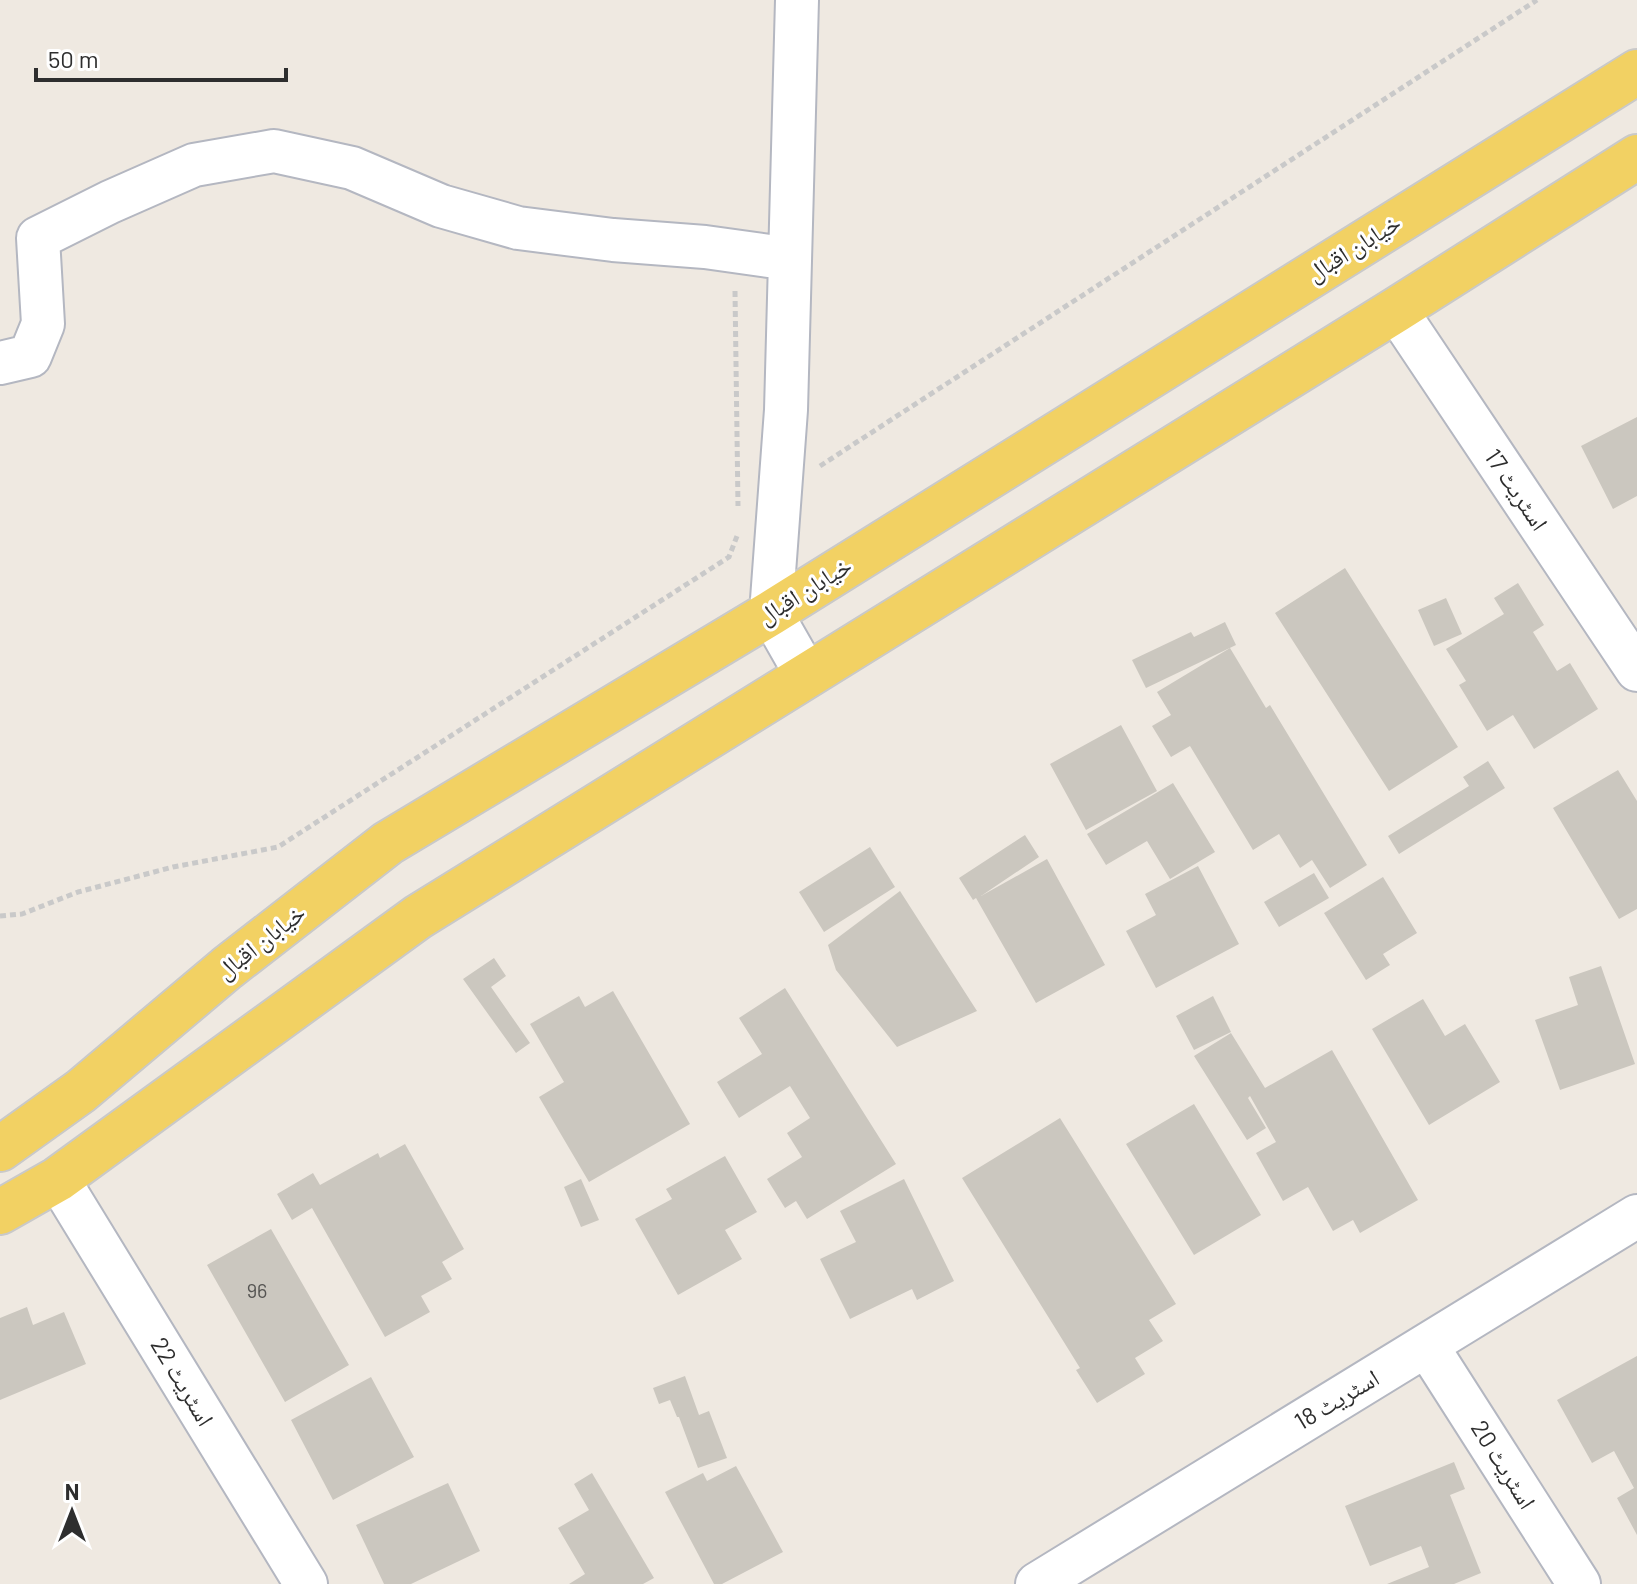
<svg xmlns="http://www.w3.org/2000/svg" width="1637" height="1584" font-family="Barlow,'Noto Naskh Arabic',sans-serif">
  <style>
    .building { fill: #cbc7bf }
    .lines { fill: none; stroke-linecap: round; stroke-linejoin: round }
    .minor-casing { stroke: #b4b7c1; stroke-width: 46 }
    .major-casing { stroke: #c9c9c9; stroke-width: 48 }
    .path { stroke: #c9c9c9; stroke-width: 5; stroke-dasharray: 6 4; stroke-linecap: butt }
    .minor { stroke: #fff; stroke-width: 42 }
    .major { stroke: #f2d163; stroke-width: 44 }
    .labels { text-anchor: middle; stroke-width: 6; stroke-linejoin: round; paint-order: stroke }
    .number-label { font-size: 20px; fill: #555452 }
    .street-label { font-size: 24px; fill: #2e2e2e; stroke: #fff }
  </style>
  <rect width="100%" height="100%" fill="#efe9e1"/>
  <path class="building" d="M1637,417V496L1613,509L1581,446Z
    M1345,568L1458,747L1389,791L1275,613Z
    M1518,583L1544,625L1533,632L1557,671L1570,663L1598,709L1534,749L1513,715L1487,731L1459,685L1466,681L1446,649L1504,614L1494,598Z
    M1446,598L1462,634L1434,646L1418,610Z
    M1225,622L1236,645L1146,688L1132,660L1191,632L1194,637Z
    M1230,648L1266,708L1270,705L1367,865L1330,888L1312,860L1300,868L1279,834L1253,850L1190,746L1171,757L1152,726L1171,715L1157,692Z
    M1121,725L1157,791L1086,830L1050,764Z
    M1488,761L1505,788L1399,854L1388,836L1469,786L1463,777Z
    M1618,770L1637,801V909L1619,919L1553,808Z
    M1173,783L1215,852L1170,879L1147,841L1106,865L1087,834Z
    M1025,835L1039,857L981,896L1047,859L1105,965L1036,1003L976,898L973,900L959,878Z
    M870,847L895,887L824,932L799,892Z
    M1198,866L1239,944L1156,988L1126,931L1156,915L1145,894Z
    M1314,873L1329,898L1279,927L1264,902Z
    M1383,877L1417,933L1383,954L1390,965L1366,980L1324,913Z
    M900,891L977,1011L897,1047L836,970L828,945Z
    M494,958L506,976L491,987L530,1043L516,1053L463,979Z
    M1601,966L1635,1064L1560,1090L1535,1020L1578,1005L1569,977Z
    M785,988L896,1164L807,1219L796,1201L785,1208L767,1179L802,1157L787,1133L810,1118L790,1086L739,1118L717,1082L762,1054L739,1018Z
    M613,991L690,1124L589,1182L539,1097L564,1082L530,1024L579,996L585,1007Z
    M1213,996L1231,1032L1194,1050L1176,1016Z
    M1423,999L1445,1036L1465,1024L1500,1082L1429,1125L1372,1029Z
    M1231,1033L1265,1088L1332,1050L1418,1200L1360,1233L1353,1220L1333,1231L1308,1187L1283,1201L1256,1153L1276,1142L1250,1096L1248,1098L1266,1128L1247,1140L1194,1056Z
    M1194,1104L1261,1215L1194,1255L1126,1144Z
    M1060,1118L1176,1304L1149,1320L1163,1341L1135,1358L1145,1374L1097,1403L1076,1370L1080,1368L962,1178Z
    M405,1144L464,1249L442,1262L452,1279L421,1296L430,1312L385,1337L312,1208L292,1220L277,1194L313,1173L320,1185L378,1153L380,1158Z
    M725,1156L757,1212L725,1230L742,1259L678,1295L635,1219L672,1199L666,1189Z
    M581,1179L599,1220L581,1227L564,1187Z
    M904,1179L954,1281L917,1300L912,1289L850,1319L820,1259L856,1242L840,1211Z
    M271,1229L349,1365L285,1402L207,1265Z
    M27,1307L33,1325L64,1312L86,1364L0,1400V1318Z
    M1637,1356V1535L1617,1498L1634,1488L1614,1451L1592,1463L1557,1400Z
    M685,1376L699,1415L709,1411L727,1458L698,1468L679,1417H677L670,1400L659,1404L653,1388Z
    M371,1377L414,1457L333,1500L291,1420Z
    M1454,1462L1465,1489L1450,1495L1481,1573L1454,1584H1387L1429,1567L1421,1546L1370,1566L1345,1506Z
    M736,1466L783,1552L722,1584H714L665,1492L703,1473L707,1481Z
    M592,1473L654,1578L643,1584H569L585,1574L558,1528L589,1510L574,1484Z
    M448,1483L480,1551L411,1584H384L356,1525Z"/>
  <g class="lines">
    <g class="minor-casing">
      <path id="minor" d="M797,0L786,410L771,613L807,676
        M1396,310L1637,670
        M0,363L30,356L43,324L38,238L110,202L194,165L274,151L352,168L441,206L518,228L613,240L705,247L790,259
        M58,1179L306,1584
        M1427,1346L1579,1584
        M1037,1584L1637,1216"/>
    </g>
    <g class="major-casing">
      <path id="major" d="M0,1149L81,1091L227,968L388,843L771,613L1637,72
        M0,1212L58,1179L418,917L1396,310L1637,157"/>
    </g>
    <path class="path" d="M735,291L738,506
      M820,466L1537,0
      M0,916L22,914L78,892L173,867L278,847L729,557L737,536"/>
    <use href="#minor" class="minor"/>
    <use href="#major" class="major"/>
  </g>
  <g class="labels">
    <g class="number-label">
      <text x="257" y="1298">96</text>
    </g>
    <g class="street-label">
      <text transform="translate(1354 248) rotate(-32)" y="8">خیابان اقبال</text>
      <text transform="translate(1516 490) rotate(56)" y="8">اسٹریٹ 17</text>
      <text transform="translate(805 591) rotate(-32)" y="8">خیابان اقبال</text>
      <text transform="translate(261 942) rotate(-38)" y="8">خیابان اقبال</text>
      <text transform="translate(182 1382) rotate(59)" y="8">اسٹریٹ 22</text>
      <text transform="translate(1337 1400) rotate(-31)" y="8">اسٹریٹ 18</text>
      <text transform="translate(1503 1465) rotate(58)" y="8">اسٹریٹ 20</text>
    </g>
  </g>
  <g transform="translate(72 1512)" stroke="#ffffff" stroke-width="6" paint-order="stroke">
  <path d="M0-6L14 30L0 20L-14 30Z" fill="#2e2e2e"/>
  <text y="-12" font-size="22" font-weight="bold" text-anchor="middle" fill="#2e2e2e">N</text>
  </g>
  <path d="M36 68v12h250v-12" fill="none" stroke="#2e2e2e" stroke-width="4"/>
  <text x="48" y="68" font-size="24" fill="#2e2e2e" stroke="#ffffff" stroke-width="6" paint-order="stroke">50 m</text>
</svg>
